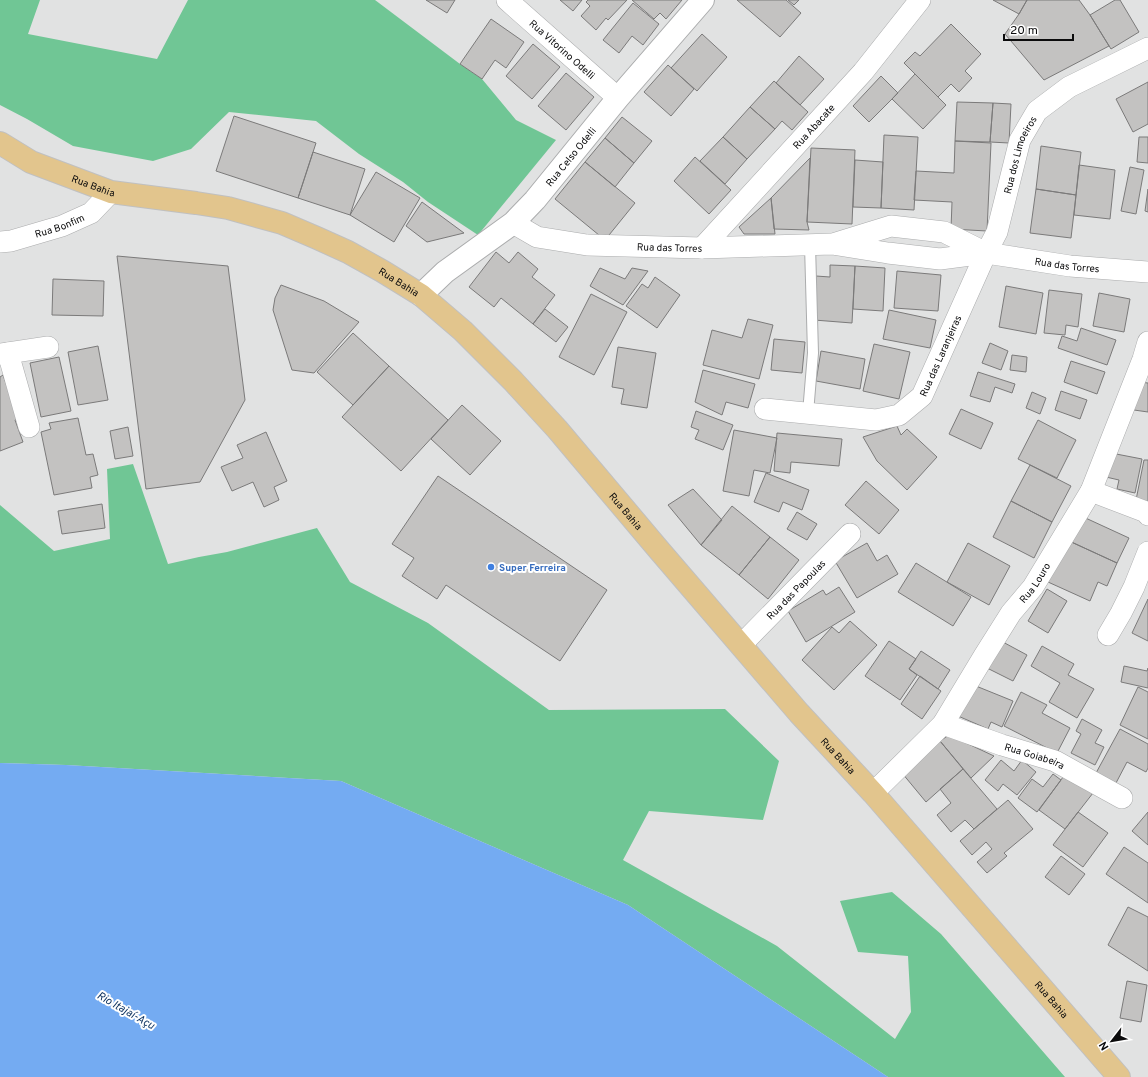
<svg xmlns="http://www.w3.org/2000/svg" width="1148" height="1077" font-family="Overpass,sans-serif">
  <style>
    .green { fill: #70c695 }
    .water { fill: #74abf2 }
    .building { fill: #c3c2c1; stroke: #7b7a7a }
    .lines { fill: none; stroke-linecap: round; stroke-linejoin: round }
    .lane-casing { stroke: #abacad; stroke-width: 12 }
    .street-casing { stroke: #abacad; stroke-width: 22 }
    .secondary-casing { stroke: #abacad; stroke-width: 24 }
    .primary-casing { stroke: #c0c0c0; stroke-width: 24 }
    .lane { stroke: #fff; stroke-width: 10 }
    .street { stroke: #fff; stroke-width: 21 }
    .secondary { stroke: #fff; stroke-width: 22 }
    .primary { stroke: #e2c58d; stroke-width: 22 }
    .shop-dot { fill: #3f7fe0; stroke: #fff; stroke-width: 1.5 }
    .labels { text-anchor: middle; stroke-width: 4; stroke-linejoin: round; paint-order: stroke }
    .street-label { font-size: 10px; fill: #0b0b0c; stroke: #fff }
    .shop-label { font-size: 10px; font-weight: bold; fill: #366cbe; stroke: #fff; text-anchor: start }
    .water-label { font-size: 11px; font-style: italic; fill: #0f3461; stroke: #fff }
  </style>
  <rect width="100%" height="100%" fill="#e1e2e2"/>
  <path class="green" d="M0,0H40L28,34L157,59L188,0H375L460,64L482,79L516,120L556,140L478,235L428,202L403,182L359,154L316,121L229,112L191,149L153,161L73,146L27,119L0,105Z
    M133,464L168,564L199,557L227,552L317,528L350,582L428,623L549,710L725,709L779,761L763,820L649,811L623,860L777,946L895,1039L911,1012L908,956L858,952L840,901L892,892L941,934L1065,1077H888L628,905L341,781L66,765L0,763V505L54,551L110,539L107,469Z"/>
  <path class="water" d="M0,763L66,765L341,781L628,905L888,1077H0Z"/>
  <path class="building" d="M426,0H455L447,13Z
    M560,0H582L573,11Z
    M588,0H627L608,20L606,18L596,30L581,16L590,6L586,2Z
    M632,0H682L666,19L660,13L654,19Z
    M737,0H786L801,13L780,37Z
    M788,0H799L794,5Z
    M993,0H1027L1019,14Z
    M1027,0H1079L1090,15L1109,46L1044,80L1005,34L1019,14Z
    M1115,0H1120L1139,32L1111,49L1090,15Z
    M633,3L659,24L643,45L632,36L619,53L603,40Z
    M491,19L524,42L506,68L495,60L482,79L460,64Z
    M951,24L981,54L965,71L972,78L959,92L951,84L938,97L904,63L915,52L920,56Z
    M702,34L727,57L697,91L671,68Z
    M533,44L560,67L532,99L506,76Z
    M799,56L824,79L800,105L776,83Z
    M668,65L694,89L671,116L644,92Z
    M566,73L594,97L566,130L538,106Z
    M915,74L946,105L923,129L892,99Z
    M881,76L898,93L869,122L853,106Z
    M774,81L808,112L792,130L782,121L775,129L750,107Z
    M1148,82V124L1133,132L1116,99Z
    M957,102L993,103L990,142L955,141Z
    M993,103L1011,104L1009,143L990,142Z
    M750,107L775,129L747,159L723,137Z
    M234,116L316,143L298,198L216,171Z
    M622,117L652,141L634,163L605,138Z
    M884,135L918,137L914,210L881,208Z
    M723,137L747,159L725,184L700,161Z
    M1139,137H1148V163L1137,162Z
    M605,138L634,163L615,187L585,162Z
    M955,141L991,143L987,231L951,229L952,202L914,200L916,171L954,173Z
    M1041,146L1081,152L1076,195L1036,189Z
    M811,148L855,150L852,224L807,222Z
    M313,152L365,169L350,215L298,198Z
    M695,157L731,190L709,214L674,181Z
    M810,158L807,222L809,230L774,229L771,198Z
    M855,160L883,162L881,208L853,207Z
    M585,162L635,203L605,240L555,199Z
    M1079,165L1115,170L1110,219L1074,215Z
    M1130,167L1144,170L1136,214L1121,211Z
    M376,172L420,198L394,242L350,215Z
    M1036,189L1076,195L1071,238L1030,233Z
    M1148,189V212L1145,211Z
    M771,198L775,234H744L739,227Z
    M422,202L464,233L427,242L406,226Z
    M496,252L509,263L518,252L538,269L532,277L555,295L533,324L501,298L494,307L469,287Z
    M117,256L228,266L245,400L200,482L146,489Z
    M830,265L855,266L852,323L814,320L816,276L830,277Z
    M855,266L885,268L883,311L853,309Z
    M600,268L625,279L632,268L648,271L623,305L590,286Z
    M897,271L941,275L938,311L894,308Z
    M655,277L680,295L657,328L626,306L642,284L648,288Z
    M53,279L104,281L103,316L52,315Z
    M281,285L324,301L359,322L314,373L292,370L273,310L275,298Z
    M1006,286L1043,293L1036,334L999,327Z
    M1049,290L1082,294L1078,327L1066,325L1065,335L1044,333Z
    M1099,293L1130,299L1124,332L1093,326Z
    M591,294L627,312L594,375L559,357Z
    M545,309L568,327L556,342L533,324Z
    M889,310L936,320L930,348L883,339Z
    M748,319L773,325L759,379L703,365L712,330L742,338Z
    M1081,328L1116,340L1107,365L1058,348L1062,336L1077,341Z
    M353,333L389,366L353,405L317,372Z
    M774,339L805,342L802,373L771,370Z
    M990,343L1008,351L1001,370L982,363Z
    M874,344L910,352L899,399L863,391Z
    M98,346L108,400L78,405L68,352Z
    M618,347L656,353L647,408L621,404L624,389L612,387Z
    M821,351L865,359L860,389L816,381Z
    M1012,355L1027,357L1026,372L1010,370Z
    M59,357L71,411L41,417L30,363Z
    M1071,361L1105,372L1097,394L1064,382Z
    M389,366L448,420L401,471L342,417Z
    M703,370L755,384L748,408L726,402L722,415L695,402Z
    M978,372L1015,384L1012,393L995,387L990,402L970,396Z
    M3,375L19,419L15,420L23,442L0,451V377Z
    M1138,382L1148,383V412L1134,410Z
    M1061,391L1087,400L1080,419L1055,410Z
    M1032,392L1046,398L1040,414L1026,408Z
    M462,405L501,441L470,475L431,439Z
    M961,409L993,423L981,449L949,434Z
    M696,411L733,425L723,450L695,439L699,430L691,427Z
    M78,418L86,455L93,454L98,475L90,477L92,488L54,495L41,432L51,429L49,423Z
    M1038,420L1076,440L1057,478L1018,459Z
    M897,426L901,435L907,429L937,457L907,490L877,461L863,437Z
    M128,427L133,456L115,459L110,431Z
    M734,430L777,438L770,473L754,470L749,496L723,491Z
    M266,432L287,481L274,487L279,500L264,507L253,482L232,491L221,467L243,458L237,445Z
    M777,433L842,439L839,466L791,462L790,473L774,471Z
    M1111,453L1142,459L1135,493L1117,489L1119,480L1106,477Z
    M1144,460H1148V502L1136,500Z
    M1030,465L1071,486L1052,522L1011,501Z
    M766,473L809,490L802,510L783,502L779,512L754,502Z
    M438,476L607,590L560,661L446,585L437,599L402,576L414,558L392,544Z
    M866,481L899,510L879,534L845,505Z
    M693,489L722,520L701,545L668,505Z
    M1011,501L1052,522L1034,558L993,537Z
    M102,504L105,528L62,534L58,511Z
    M732,506L770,537L739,575L701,545Z
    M797,512L817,524L807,540L787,529Z
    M1079,515L1129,538L1117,563L1067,540Z
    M770,537L799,560L768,599L739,575Z
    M1067,540L1117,563L1107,586L1098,582L1090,601L1048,582Z
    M867,543L877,561L887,555L898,574L857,598L835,561Z
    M968,543L1010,566L989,605L947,582Z
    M916,563L971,597L953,626L898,592Z
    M839,587L855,612L806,642L788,611L823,590L826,595Z
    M1047,589L1067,601L1048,633L1028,621Z
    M1148,599V641L1132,633Z
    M850,621L877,645L834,690L802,660L832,627L839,633Z
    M889,641L916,659L909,669L917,675L900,700L865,676Z
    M1001,641L1027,655L1013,681L987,668Z
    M1042,646L1074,664L1068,675L1094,689L1077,718L1049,702L1060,683L1031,666Z
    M921,651L950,670L938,689L909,669Z
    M1124,666L1147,671L1148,668V688L1121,682Z
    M920,676L941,691L922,719L901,704Z
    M971,684L1013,701L1002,727L991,722L988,729L958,716Z
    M1138,687L1148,692V739L1120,725Z
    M1021,692L1047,705L1042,713L1070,728L1057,753L1004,726Z
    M1082,719L1102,730L1095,743L1104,747L1095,765L1071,753L1081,734L1076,731Z
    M1120,729L1148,744V768L1146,772L1127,762L1116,783L1096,773Z
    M949,735L994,756L971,778L940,741Z
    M940,741L963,769L926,802L902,773Z
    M1001,760L1014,771L1022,760L1036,772L1017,795L1003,784L998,791L985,780Z
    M963,769L997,809L974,829L965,820L951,832L937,815L951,803L940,789Z
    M1066,773L1093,793L1065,829L1039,810Z
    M1053,774L1061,780L1037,812L1018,798L1032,779L1043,787Z
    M1008,800L1033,829L1004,853L1007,856L987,873L977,862L992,849L986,842L972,855L960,841Z
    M1078,812L1108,833L1083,867L1053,845Z
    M1148,812V845L1132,831Z
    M1124,847L1148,863V903L1106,874Z
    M1061,856L1085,874L1069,895L1045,877Z
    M1128,907L1148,917V971L1108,945Z
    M1127,981L1147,985L1141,1022L1120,1018Z"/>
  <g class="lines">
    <g class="lane-casing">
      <path id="lane" d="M808,413L813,353L810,245"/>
    </g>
    <g class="street-casing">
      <g id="street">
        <path id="s1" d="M507,0L618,98"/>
        <path id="s2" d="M513,223L537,237L587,245L702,248L832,244L888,253L940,259L986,253L1070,266L1148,272"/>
        <path id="s3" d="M0,242L11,241L62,226L91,213L111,192"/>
        <path d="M836,243L891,226L944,232L986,253"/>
        <path id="s4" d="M702,248L863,72L920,0"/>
        <path d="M8,353L29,427"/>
        <path d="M0,354L48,347"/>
        <path id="s5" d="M765,409L876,420L899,415L922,396L986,253L997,232L1020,140L1037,111L1069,87L1148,48"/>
        <path d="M1091,491L1146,512L1148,515"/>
        <path d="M1108,635L1121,613L1134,587L1148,552"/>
        <path id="s6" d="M741,645L850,534"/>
        <path id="s7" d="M943,724L1002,745L1055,761L1122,798"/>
        <path id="s8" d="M873,793L943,724L984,656L1011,613L1033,587L1091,491L1143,359L1148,342"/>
      </g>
    </g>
    <g class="secondary-casing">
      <g id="secondary">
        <path id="s9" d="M421,295L445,272L513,223L535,200L618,98L703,0"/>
      </g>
    </g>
    <g class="primary-casing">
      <g id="primary">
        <path id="s10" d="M0,143L31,162L111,192L196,203L228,208L282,223L317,238L348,252L382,271L421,295L463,331L513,381L557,429L659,550L799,713L873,793L1119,1077"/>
      </g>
    </g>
    <use href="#lane" class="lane"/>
    <use href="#street" class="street"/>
    <use href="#secondary" class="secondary"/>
    <use href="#primary" class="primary"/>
  </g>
  <circle class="shop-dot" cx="491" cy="567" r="4"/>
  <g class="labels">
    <g class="street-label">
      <text dy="4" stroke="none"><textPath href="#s1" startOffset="74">Rua Vitorino Odelli</textPath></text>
      <text dy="4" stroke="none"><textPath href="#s4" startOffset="165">Rua Abacate</textPath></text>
      <text dy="4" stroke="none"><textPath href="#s9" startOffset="205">Rua Celso Odelli</textPath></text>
      <text dy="4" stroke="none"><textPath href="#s5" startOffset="426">Rua dos Limoeiros</textPath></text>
      <text dy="4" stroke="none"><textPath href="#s10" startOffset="103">Rua Bahia</textPath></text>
      <text dy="4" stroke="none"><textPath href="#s3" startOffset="62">Rua Bonfim</textPath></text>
      <text dy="4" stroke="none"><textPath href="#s2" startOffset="161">Rua das Torres</textPath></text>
      <text dy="4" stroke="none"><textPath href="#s2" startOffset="561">Rua das Torres</textPath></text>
      <text dy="4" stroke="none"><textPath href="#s10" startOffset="427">Rua Bahia</textPath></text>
      <text dy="4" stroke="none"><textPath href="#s5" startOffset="209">Rua das Laranjeiras</textPath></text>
      <text dy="4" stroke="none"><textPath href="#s10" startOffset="751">Rua Bahia</textPath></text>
      <text dy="4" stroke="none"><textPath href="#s8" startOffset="267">Rua Louro</textPath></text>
      <text dy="4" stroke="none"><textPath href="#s6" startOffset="78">Rua das Papoulas</textPath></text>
      <text dy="4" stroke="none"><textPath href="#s10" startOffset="1075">Rua Bahia</textPath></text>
      <text dy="4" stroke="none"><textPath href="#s7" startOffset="97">Rua Goiabeira</textPath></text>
      <text dy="4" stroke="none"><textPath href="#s10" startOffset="1399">Rua Bahia</textPath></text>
    </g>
    <g class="shop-label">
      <text x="499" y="571">Super Ferreira</text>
    </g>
    <g class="water-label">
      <text transform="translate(126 1010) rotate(30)" y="4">Rio Itajaí-Açu</text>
    </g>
  </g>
  <g transform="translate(1112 1041) rotate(239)" stroke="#ffffff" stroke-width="3" paint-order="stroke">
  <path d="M0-3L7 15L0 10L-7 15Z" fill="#0b0b0c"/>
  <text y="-6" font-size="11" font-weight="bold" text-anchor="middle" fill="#0b0b0c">N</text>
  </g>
  <path d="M1004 34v6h69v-6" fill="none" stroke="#0b0b0c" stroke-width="2"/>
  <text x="1010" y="34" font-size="12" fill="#0b0b0c" stroke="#ffffff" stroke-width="3" paint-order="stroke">20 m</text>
</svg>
